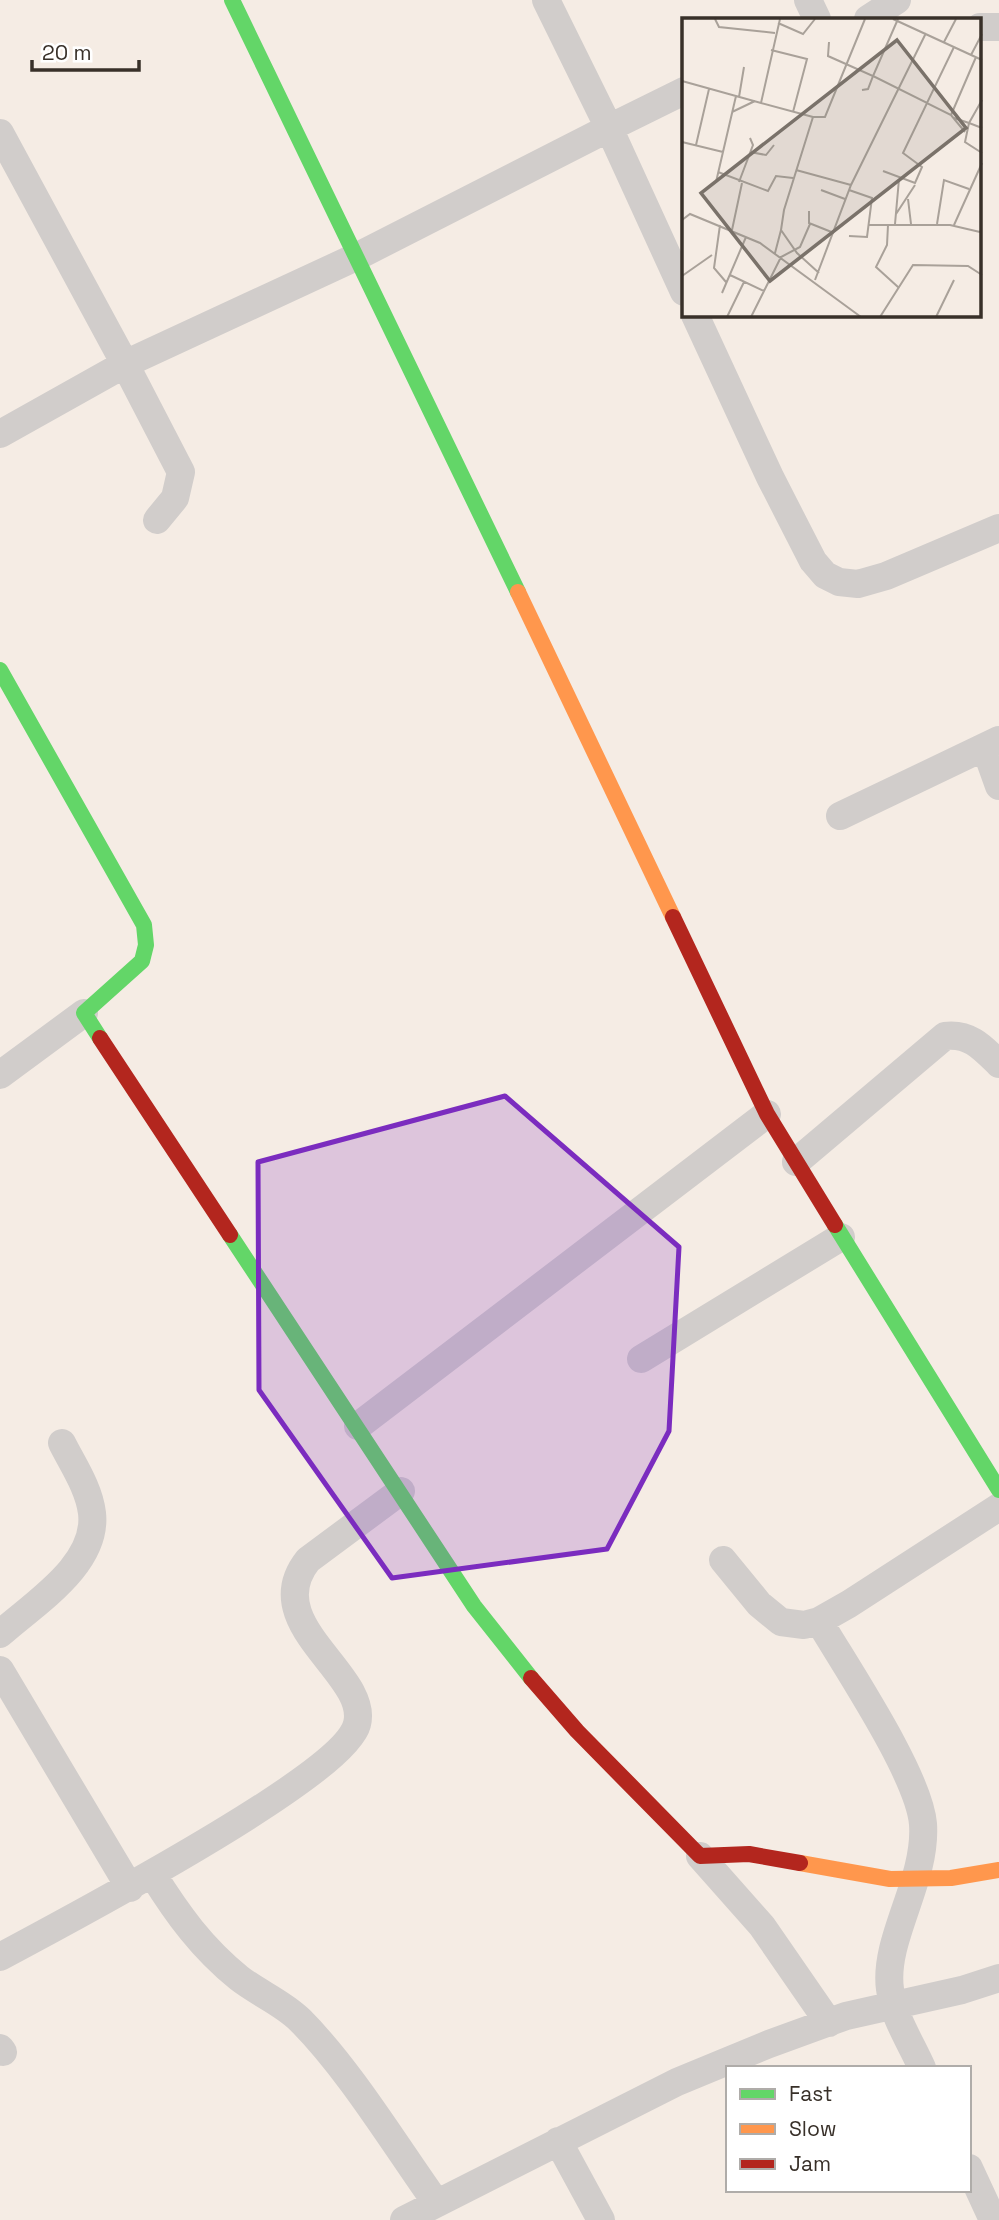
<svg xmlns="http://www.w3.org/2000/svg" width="999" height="2220" font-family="'Space Grotesk',sans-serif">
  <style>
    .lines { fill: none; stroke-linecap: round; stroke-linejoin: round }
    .street { stroke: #d1cdcb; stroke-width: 28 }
    .fast { stroke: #63d668; stroke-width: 16 }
    .slow { stroke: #ff974d; stroke-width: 16 }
    .jam { stroke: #b3261e; stroke-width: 16 }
    .marked { fill: #7b2cbf; fill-opacity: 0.2; stroke: #7b2cbf; stroke-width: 5; stroke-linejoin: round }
    .inset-road { fill: none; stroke: #a9a199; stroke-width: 2 }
    .view { fill: #7a726a; fill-opacity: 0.15; stroke: #7a726a; stroke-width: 3.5 }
    .inset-edge { fill: none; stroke: #383029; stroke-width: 3.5 }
  </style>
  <rect width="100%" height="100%" fill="#f5ece4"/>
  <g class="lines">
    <path class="street" d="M808,0L817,19
      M868,19L897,0
      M980,27H999
      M684,91L609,128L684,292
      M0,133L125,364L358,256L609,128L546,0
      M695,315L770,477L813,561L825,575L839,582L858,584L886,576L999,528
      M0,434L125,364L181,472L175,498L157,520
      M985,747L999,786
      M840,816L999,740
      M0,1075L84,1013
      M796,1162L945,1036C970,1033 983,1048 999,1064
      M641,1359L841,1237
      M358,1426L767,1114
      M723,1560L759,1604L781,1622L804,1625L819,1621L849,1604L999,1507
      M819,1621C846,1667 919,1775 923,1824C927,1881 883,1939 890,1989C893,2016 911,2043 922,2068
      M0,1634C33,1604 98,1565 92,1513C89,1488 73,1465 62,1443
      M0,1670L130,1888
      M700,1856L762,1926L829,2023
      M153,1875C178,1915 202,1948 239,1978C258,1993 283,2003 300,2020C349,2069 395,2145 435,2201
      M0,1957C59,1925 344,1776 357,1724C370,1674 257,1624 308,1560L401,1491
      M0,2048L3,2052
      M558,2141L601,2220
      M969,2168L993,2220
      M404,2220L677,2082L769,2044L846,2016L962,1990L999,1978"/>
    <path class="fast" d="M232,0L518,592
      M0,670L144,925L146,945L142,961L84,1013L100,1038
      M835,1225L999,1490
      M230,1235L474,1606L531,1678"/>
    <path class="slow" d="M518,592L673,917
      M800,1863L890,1879L951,1878L999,1870"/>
    <path class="jam" d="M673,917L767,1114L835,1225
      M100,1038L230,1235
      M531,1678L577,1731L700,1856L749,1854L800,1863"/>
  </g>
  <path class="marked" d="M505,1096L679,1247L669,1431L607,1549L392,1578L259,1390L258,1162Z"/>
  <g transform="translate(682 18)">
    <rect width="299" height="299" fill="#f5ece4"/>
    <path class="inset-road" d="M33,1L37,9L93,15M211,1L300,42M216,1L191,58L245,85L272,29M96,5L121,16L133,1M147,24L146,38L191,58L186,71L180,72M262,24L274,1M89,32L125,41L111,94M289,37L300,16M0,63L79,85L98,1M57,79L62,49M300,82L287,105L300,110M79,85L131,99M50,94L73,83M269,97L294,39M272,100L287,105L283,124L300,135M0,124L41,134M14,127L27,71M68,134L84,137L92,127M114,152L169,167M201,153L233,165L240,149L221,135L245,85L269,97L283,114M36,154L86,173L94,158L111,160M34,164L54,78M57,164L71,127L68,120M139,172L163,181M167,172L190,180L185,219L167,218M226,181L229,206M127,193V205L152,215M214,196L233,167M0,202L8,196L78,225L179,299M213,206L217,161M255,206L262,162L287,171M38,207L32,250L44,264M187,207H268L298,214M206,207L205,227L194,249L216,269M272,207L300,145M50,212L60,165M93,235L99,212M137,255L115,235L99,212L102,192L131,99H143L183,1M48,257L82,273M0,258L30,237M133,262L169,167L244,15M40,275L64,219M45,299L62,264M69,299L99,239L118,229L128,206M198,299L231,247L286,248L300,257M254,299L272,262"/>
    <path class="view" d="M215,22L284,110L88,263L19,175Z"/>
    <rect width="299" height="299" class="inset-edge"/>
  </g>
  <rect x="726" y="2066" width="245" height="126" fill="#ffffff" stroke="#afaca9" stroke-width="2"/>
  <rect x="740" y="2089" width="35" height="10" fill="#63d668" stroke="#afaca9" stroke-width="2"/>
  <text x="789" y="2101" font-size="21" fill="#383029">Fast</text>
  <rect x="740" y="2124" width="35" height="10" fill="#ff974d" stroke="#afaca9" stroke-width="2"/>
  <text x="789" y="2136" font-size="21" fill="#383029">Slow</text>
  <rect x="740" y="2159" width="35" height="10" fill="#b3261e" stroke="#afaca9" stroke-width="2"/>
  <text x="789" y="2171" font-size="21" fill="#383029">Jam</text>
  <path d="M32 60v10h107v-10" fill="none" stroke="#383029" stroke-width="3.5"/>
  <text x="42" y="60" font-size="21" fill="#383029" stroke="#ffffff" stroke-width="5" paint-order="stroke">20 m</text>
</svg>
